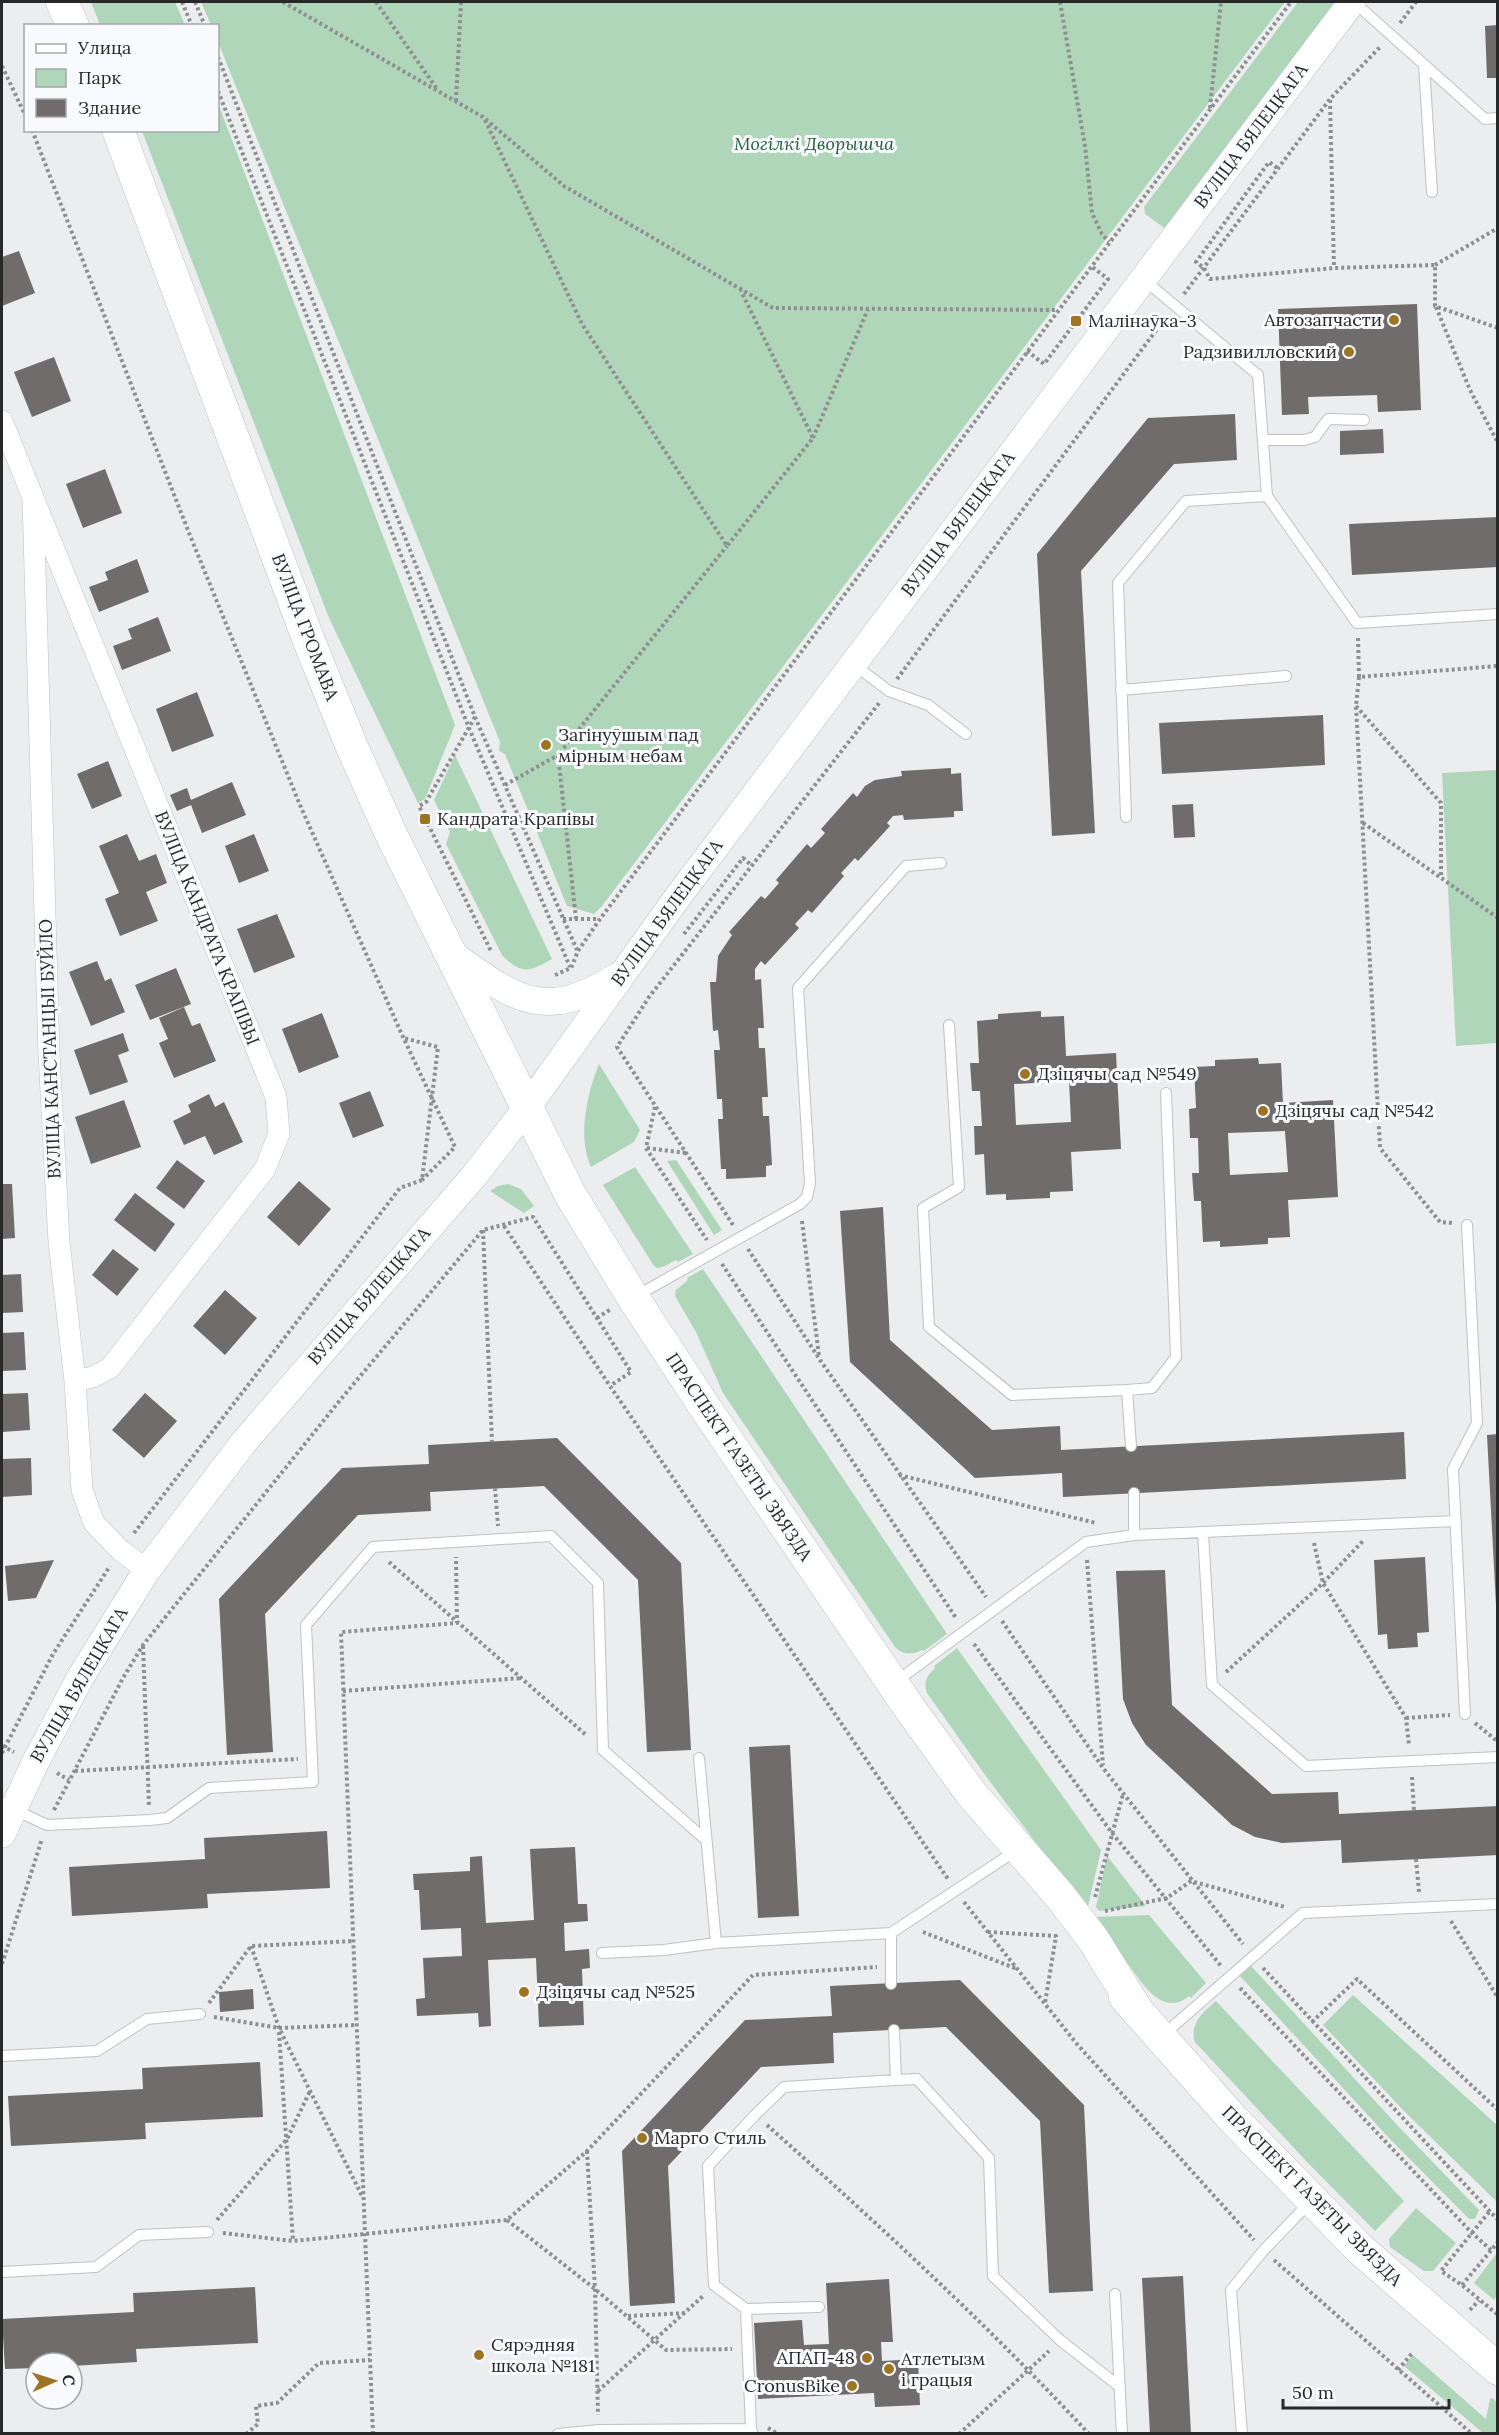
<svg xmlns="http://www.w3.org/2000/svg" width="1499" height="2435" font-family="Lora,serif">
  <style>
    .green { fill: #b0d6ba }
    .building { fill: #6f6c6b; fill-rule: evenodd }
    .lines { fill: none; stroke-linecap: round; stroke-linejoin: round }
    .service-casing { stroke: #bfc0c3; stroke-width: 12 }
    .minor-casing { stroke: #bfc0c3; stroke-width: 22 }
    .tertiary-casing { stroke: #bfc0c3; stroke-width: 28 }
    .secondary-casing { stroke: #bfc0c3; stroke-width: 33 }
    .path { stroke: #8e8f90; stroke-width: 4; stroke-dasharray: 3 3; stroke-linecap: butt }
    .service { stroke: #fff; stroke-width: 10 }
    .minor { stroke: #fff; stroke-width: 21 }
    .tertiary { stroke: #fff; stroke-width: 27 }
    .secondary { stroke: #fff; stroke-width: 32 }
    .poi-dot { fill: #9d7522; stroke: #f9fafd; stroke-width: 2 }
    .labels { text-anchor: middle; stroke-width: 6; stroke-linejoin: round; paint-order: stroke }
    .street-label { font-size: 18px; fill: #282829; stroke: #f9fafd }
    .park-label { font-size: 18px; font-style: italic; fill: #1e5d36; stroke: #f9fafd }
    .poi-label { font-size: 18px; fill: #282829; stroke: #f9fafd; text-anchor: start }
  </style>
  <rect width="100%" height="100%" fill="#ebedef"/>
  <path class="green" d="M91,2H175L185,25H100Z
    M201,2H1285L602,906L594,914L567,906L505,754L499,751L500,742L218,42V26L211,25Z
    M1298,2H1336L1166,229L1145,214L1144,207Z
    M218,103L455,725L425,799L418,803L329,618L142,131L218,130Z
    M455,755L552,959C530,972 521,975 502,955L446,844L450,832L434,800Z
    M1497,770V1043L1456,1046L1442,773Z
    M599,1064L640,1130L634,1142L591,1167C577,1136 587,1094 599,1064Z
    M676,1160L722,1230L714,1235L667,1161Z
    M635,1167L693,1254L678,1262L676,1260L663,1267L657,1268L654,1266L603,1185Z
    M508,1184L521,1189L534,1206L524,1213L490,1191L498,1186Z
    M703,1269L947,1634L924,1651L922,1650C913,1655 903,1655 895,1647L723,1393L696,1332L675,1296L676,1290L688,1280L687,1278Z
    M957,1648L1101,1850L1088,1906L1085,1908L988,1779L927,1693C923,1682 927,1676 935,1668L934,1666Z
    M1107,1856L1146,1906L1099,1911L1096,1907Z
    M1149,1915L1206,1983L1191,1998L1189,1996C1160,2020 1139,1977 1123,1957H1119L1093,1917Z
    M1251,1966L1398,2126L1479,2210L1475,2219H1469L1388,2137L1240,1976Z
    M1353,1995L1497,2125V2202L1405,2112L1323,2025Z
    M1216,2001L1404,2201L1375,2231L1307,2162L1195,2042C1189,2024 1204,2011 1216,2001Z
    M1416,2208L1456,2243L1433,2271H1424L1390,2247L1389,2239Z
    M1497,2253V2296L1494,2300L1474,2283Z
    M1413,2355L1486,2419L1490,2399L1492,2398L1497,2402V2433H1483L1404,2366Z"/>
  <path class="building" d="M1498,25V78H1487L1485,26Z
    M19,251L35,293L2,306V257Z
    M1417,304L1421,410L1378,412L1377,395L1308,397L1309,414L1282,415L1278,309Z
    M54,357L71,401L32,417L14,372Z
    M1235,414L1237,460L1174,464L1081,571L1095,833L1052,836L1037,554L1148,418Z
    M1383,429L1384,453L1340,455V431Z
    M105,469L122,513L83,528L66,484Z
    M1498,517V567L1352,575L1349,524Z
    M137,559L149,592L99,612L89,587L108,580L105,572Z
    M158,617L171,651L122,670L113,646L132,639L128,629Z
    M197,692L214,736L172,752L156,709Z
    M1323,715L1325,765L1162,774L1159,723Z
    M108,761L122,796L92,809L77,774Z
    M951,768V774L961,773L963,811H954V817L904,820L903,815L893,816L887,823L890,826L858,861L855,858L841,873L844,876L812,913L808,910L795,924L799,928L765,965L761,961L755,969V980L761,979L764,1028H758L759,1048H765L768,1097H762L763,1116H769L772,1165L766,1166V1177L726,1179V1169H721L718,1119H723L722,1099H717L714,1050H720L718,1030L713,1031L710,982H716L718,956L732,935L729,932L761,896L765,899L779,883L776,880L807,844L811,848L825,833L821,829L853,793L857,797L865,786L875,780L902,776L901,771Z
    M232,782L246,815L202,833L191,805L177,811L170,795L187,788L191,800Z
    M1193,804L1195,837L1174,838L1172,805Z
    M127,834L139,861L156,854L167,883L146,892L158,921L120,936L105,899L119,893L99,846Z
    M254,834L269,871L239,883L225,846Z
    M277,914L295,957L254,973L237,929Z
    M97,961L105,981L111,978L125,1012L91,1026L69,972Z
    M176,968L191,1004L150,1020L135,985Z
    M184,1007L192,1026L200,1023L216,1061L174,1078L159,1043L168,1039L159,1018Z
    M1041,1011V1017L1064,1016L1066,1056L1116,1053L1121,1149L1071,1152L1073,1191L1050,1192V1198L1006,1200V1194L986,1195L984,1154L975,1155L974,1126H982L980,1091H972L970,1063H979L977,1021L998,1019V1014ZM1069,1081L1071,1122L1016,1125L1014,1084Z
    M322,1013L339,1057L299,1073L282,1029Z
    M123,1033L129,1051L118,1055L128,1082L90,1095L74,1050Z
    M1258,1058L1259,1064L1281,1063L1283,1103L1333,1100L1338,1197L1288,1200L1290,1237L1268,1238V1244L1220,1247V1241L1203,1242L1201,1201H1194L1192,1173H1199L1198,1138H1190L1189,1109L1196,1108L1194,1067L1215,1066V1060ZM1285,1131L1288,1172L1230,1175L1228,1133Z
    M370,1091L384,1126L353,1138L339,1103Z
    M209,1094L215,1107L224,1102L243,1142L214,1155L205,1136L184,1145L173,1121L191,1112L188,1105Z
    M124,1100L141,1147L91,1164L75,1117Z
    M177,1160L205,1181L184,1209L156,1188Z
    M299,1181L331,1209L299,1246L267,1217Z
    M2,1184H12L15,1238L2,1239Z
    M135,1193L175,1224L155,1252L114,1220Z
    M883,1207L890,1340L992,1430L1060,1426L1061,1450L1404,1432L1406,1479L1063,1497L1062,1473L975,1478L850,1362L840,1211Z
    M113,1249L139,1269L117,1296L92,1275Z
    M21,1274L23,1312L2,1313V1275Z
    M225,1290L257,1318L225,1355L193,1326Z
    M24,1332L26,1370L2,1371V1333Z
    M28,1393L30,1430L2,1432V1394Z
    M145,1393L177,1421L144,1458L112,1430Z
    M1498,1434V1604L1496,1605L1487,1435Z
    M557,1438L681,1563L691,1750L647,1752L638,1580L544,1486L430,1492L431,1511L358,1515L265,1614L273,1752L227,1755L219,1599L342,1468L429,1464L428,1445Z
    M31,1458L32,1495L2,1497V1459Z
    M1425,1557L1429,1632L1417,1633L1418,1647L1388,1649L1387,1634L1378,1635L1374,1560Z
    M54,1560L36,1598L8,1601L5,1566Z
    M1165,1570L1172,1705L1272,1794L1338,1792L1339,1814L1498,1806V1855L1342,1863L1341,1840L1282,1843L1255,1837L1232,1825L1146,1745L1132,1723L1123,1699L1116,1571Z
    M790,1745L799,1916L758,1918L749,1747Z
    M327,1831L330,1888L207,1894L208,1908L72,1916L69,1867L205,1859L204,1838Z
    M575,1847L578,1904H587L588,1921L564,1923L565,1951L589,1949L590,1968L582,1969L584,2025L539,2027L536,1958L488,1960L491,2026L479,2027L478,2013L417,2016L416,1999L425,1998L423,1958L462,1956L461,1928L421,1930L419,1890H414L413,1874L470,1871V1857L482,1856L486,1923L534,1920L530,1849Z
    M960,1980L1084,2105L1093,2291L1049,2293L1040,2121L946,2027L833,2033L834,2063L761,2067L668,2166L675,2303L630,2306L622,2151L745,2020L832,2016L830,1986Z
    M253,1989L254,2009L220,2012L219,1992Z
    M260,2062L263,2117L145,2123L146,2139L11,2146L8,2096L143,2089L142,2068Z
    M1183,2276L1191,2434H1150L1142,2278Z
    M889,2279L893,2342H881L882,2361L918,2359L920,2405L875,2407L874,2393L758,2399L754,2323L802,2320L804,2345L829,2344L826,2283Z
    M255,2287L258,2343L136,2349L137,2362L72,2366V2363H36V2368L5,2369L2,2319L134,2312L133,2293Z"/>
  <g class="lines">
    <g class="service-casing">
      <path id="service" d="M1354,2L1485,119L1498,118
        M1424,65L1432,192
        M1264,440H1304L1315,437L1328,419L1364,420
        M1267,496L1357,623L1498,614
        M853,664L889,691L928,705L966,734
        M1121,690L1286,676
        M1126,817L1118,583L1186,501L1267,496L1258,375L1143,279
        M949,1025L959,1187L923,1208L929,1327L1012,1395L1127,1390
        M636,1296L800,1204L807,1197L810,1183L798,988L906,866L941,863
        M1131,1446L1127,1390L1152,1388L1176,1357L1166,1093
        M1134,1493V1535
        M1203,1533L1212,1685L1306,1766L1498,1757
        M894,1683L1086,1542L1134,1535L1456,1521
        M1465,1714L1453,1469L1477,1423L1467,1225
        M699,1758L716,1943
        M13,1809L47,1825L150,1820L167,1818L209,1788L313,1782L306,1625L373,1547L551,1536L598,1583L603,1750L706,1840
        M891,1933V1984
        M602,1953L664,1950L716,1943L891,1933L1017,1850
        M894,2030L896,2080L917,2079L989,2158L993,2276L1060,2340L1120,2387
        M1163,2035L1303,1913L1498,1904
        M2,2056L97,2051L147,2019L200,2014
        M2,2272L96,2267L139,2235L208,2232
        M1115,2294L1122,2434
        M819,2307L746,2309L714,2285L708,2166L755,2115L784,2087L896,2080
        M746,2309L751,2429L753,2434
        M558,2434L599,2430L751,2429
        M1242,2434L1231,2290L1263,2251L1311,2201"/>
    </g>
    <g class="minor-casing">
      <path id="minor" d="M2,421L276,1097L279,1134L265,1169L110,1368L93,1377L75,1381
        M33,500L49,1054L59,1242L75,1381L82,1490L94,1523L120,1550L147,1570"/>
    </g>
    <g class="tertiary-casing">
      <path id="tertiary" d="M449,952C513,997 542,1024 616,977
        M2,1834L35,1763L80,1678L147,1570L244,1442L474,1176L526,1109L677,898L1352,2"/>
    </g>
    <g class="secondary-casing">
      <path id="secondary" d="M62,2L73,26
        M118,130L309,641L352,747L391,834L570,1194L632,1296L706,1409L908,1706L970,1792L1060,1896L1093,1939L1138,2012
        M1125,1997L1233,2119L1360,2249L1498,2369"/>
    </g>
    <path class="path" d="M182,2L192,26
      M195,2L205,26
      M283,2L483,117L564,186L773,308L1057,310
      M376,2L437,89
      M1060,2L1085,146L1092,213L1102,234L1109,242
      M1400,23L1416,2
      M218,57L475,717L577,950
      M2,66L26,117
      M218,91L469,728L570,967
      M1330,100L1334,268
      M456,101L461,2
      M1210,108L1221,2
      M485,120L582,324L727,546L813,438L741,291
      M32,130L189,533L300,805L403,1037L455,1147L422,1180
      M1277,168L1269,162L1196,262L1204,268L1210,279L1334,268L1435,265V306L1498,328
      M1435,265L1498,228
      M1184,294L1330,99L1380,47
      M1436,307L1470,390L1498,443
      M1027,351L1044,364L1108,279L1091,266
      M813,438L868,309
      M1358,638L1359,677L1498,666
      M1359,677L1356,706L1380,1148L1440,1222L1454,1223
      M897,679L1166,317
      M1356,706L1441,803V878
      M475,717L426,802L419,806L491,951
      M505,785L558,755
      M1363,823L1498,918
      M563,919H599
      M576,919L558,755L727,546
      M684,934L743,858L751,865
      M555,975L571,968L578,951L600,919L1291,2
      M655,1107L646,1148L707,1240
      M647,1148L686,1153
      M802,1221L819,1356
      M733,1225L617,1047L649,997L880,702
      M504,1226L610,1386L948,1879
      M483,1230L492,1442
      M748,1249L820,1360L986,1597
      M722,1264L956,1618
      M597,1318L611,1309
      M899,1475L1096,1523
      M495,1488L498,1526
      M134,1533L400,1188L422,1180L438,1047L404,1038
      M1314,1543L1323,1583L1406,1718L1409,1745
      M1087,1560L1103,1765
      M389,1562L586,1735
      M1002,1621L1103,1768L1243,1944
      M974,1644L1112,1833L1221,1966
      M143,1646L149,1806
      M1226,1672L1323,1583L1363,1541
      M343,1691L522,1678
      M1406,1718L1450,1715
      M1475,1723L1497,1741
      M2,1746L14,1752
      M2,1753L53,1654L110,1566
      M75,1771L298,1759
      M57,1773L69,1780
      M1412,1777L1414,1811
      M54,1810L123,1678L143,1645L341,1399L483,1230L533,1217L631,1372L610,1386
      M1416,1859L1419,1892
      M1095,1897L1123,1794
      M964,1902L1076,2043L1254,2240
      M1105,1911L1167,1898L1191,1881L1285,1907
      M1451,1921L1498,1998
      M923,1932L1017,1969
      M988,1932L1056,1936L1045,2003
      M251,1946L279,2028L362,2196
      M2,1964L42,1839
      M1263,1968L1498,2220
      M1240,1988L1472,2233L1491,2250
      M209,2003L251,1946L354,1941
      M214,2017L279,2028L357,2025
      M1312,2022L1357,1979L1498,2110
      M279,2032L293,2241
      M767,2125C878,2224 988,2325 1089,2434
      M587,2151L595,2289L598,2415
      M1489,2212L1441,2271L1462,2285L1498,2315
      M217,2220L287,2139L310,2091
      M507,2220L595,2289L666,2350L732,2349
      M223,2233L293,2241L507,2220L587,2151L753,1975L877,1967
      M1274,2260L1472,2434
      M1462,2285L1498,2242
      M1470,2310L1479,2300
      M628,2316L687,2313
      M1398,2370L1413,2352
      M598,2391L703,2296
      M768,2428L778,2434
      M246,2434L258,2424L256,2406L277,2403L319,2363L370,2360
      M373,2434L341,1632L457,1623L456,1557
      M959,2434L1049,2351"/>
    <use href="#service" class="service"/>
    <use href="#minor" class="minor"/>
    <use href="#tertiary" class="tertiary"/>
    <use href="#secondary" class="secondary"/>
  </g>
  <g class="poi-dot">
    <circle cx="1394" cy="320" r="6"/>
    <rect x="1070" y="315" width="12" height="12" rx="3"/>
    <circle cx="1349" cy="352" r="6"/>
    <circle cx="546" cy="745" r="6"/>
    <rect x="419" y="813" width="12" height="12" rx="3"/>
    <circle cx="1025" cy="1074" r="6"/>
    <circle cx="1263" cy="1111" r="6"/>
    <circle cx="524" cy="1992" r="6"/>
    <circle cx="642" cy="2138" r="6"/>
    <circle cx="479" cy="2355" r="6"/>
    <circle cx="867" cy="2358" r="6"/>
    <circle cx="889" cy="2369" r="6"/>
    <circle cx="852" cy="2386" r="6"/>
  </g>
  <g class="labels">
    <g class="street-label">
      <text transform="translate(1251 136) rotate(-53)" y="6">ВУЛІЦА БЯЛЕЦКАГА</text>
      <text transform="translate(958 524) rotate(-53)" y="6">ВУЛІЦА БЯЛЕЦКАГА</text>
      <text transform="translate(305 627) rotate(69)" y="6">ВУЛІЦА ГРОМАВА</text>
      <text transform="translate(667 913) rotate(-54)" y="6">ВУЛІЦА БЯЛЕЦКАГА</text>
      <text transform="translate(207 928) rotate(68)" y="6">ВУЛІЦА КАНДРАТА КРАПІВЫ</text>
      <text transform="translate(50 1049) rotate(-92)" y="6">ВУЛІЦА КАНСТАНЦЫІ БУЙЛО</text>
      <text transform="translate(369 1296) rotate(-49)" y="6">ВУЛІЦА БЯЛЕЦКАГА</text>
      <text transform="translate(739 1457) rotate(56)" y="6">ПРАСПЕКТ ГАЗЕТЫ ЗВЯЗДА</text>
      <text transform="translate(79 1685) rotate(-60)" y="6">ВУЛІЦА БЯЛЕЦКАГА</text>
      <text transform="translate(1312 2196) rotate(45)" y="6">ПРАСПЕКТ ГАЗЕТЫ ЗВЯЗДА</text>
    </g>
    <g class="park-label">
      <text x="814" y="150">Могілкі Дворышча</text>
    </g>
    <g class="poi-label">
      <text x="1382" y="326" text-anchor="end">Автозапчасти</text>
      <text x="1088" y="327">Малінаўка-3</text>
      <text x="1337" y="358" text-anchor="end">Радзивилловский</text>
      <text x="558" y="741">Загінуўшым пад<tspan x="558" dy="21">мірным небам</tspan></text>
      <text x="437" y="825">Кандрата Крапівы</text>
      <text x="1037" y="1080">Дзіцячы сад №549</text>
      <text x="1275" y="1117">Дзіцячы сад №542</text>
      <text x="536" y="1998">Дзіцячы сад №525</text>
      <text x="654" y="2144">Марго Стиль</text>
      <text x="491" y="2351">Сярэдняя<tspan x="491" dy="21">школа №181</tspan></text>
      <text x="855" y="2364" text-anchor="end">АПАП-48</text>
      <text x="901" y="2365">Атлетызм<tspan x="901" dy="21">і грацыя</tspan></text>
      <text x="840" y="2392" text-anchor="end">CronusBike</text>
    </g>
  </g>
  <rect width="1499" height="2435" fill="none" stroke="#282829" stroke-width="6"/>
  <rect x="24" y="24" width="195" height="108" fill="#f9fafd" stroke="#a5a6a8" stroke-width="1.5"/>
  <rect x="36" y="44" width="30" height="9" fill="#ffffff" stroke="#a5a6a8" stroke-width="1.5"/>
  <text x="78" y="54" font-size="18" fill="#282829">Улица</text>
  <rect x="36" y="69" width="30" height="18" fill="#b0d6ba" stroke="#a5a6a8" stroke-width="1.5"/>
  <text x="78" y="84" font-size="18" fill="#282829">Парк</text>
  <rect x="36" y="99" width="30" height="18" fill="#6f6c6b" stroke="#a5a6a8" stroke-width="1.5"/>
  <text x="78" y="114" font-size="18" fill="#282829">Здание</text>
  <g transform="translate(54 2381) rotate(87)"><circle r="28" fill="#f9fafd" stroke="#a5a6a8" stroke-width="1.5"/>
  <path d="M0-4.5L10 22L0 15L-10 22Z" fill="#9d7522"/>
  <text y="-9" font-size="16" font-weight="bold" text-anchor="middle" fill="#282829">С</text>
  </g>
  <path d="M1283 2399v9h166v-9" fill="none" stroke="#282829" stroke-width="3"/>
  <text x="1292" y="2399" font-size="18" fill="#282829" stroke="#f9fafd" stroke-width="4.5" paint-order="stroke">50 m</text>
</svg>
